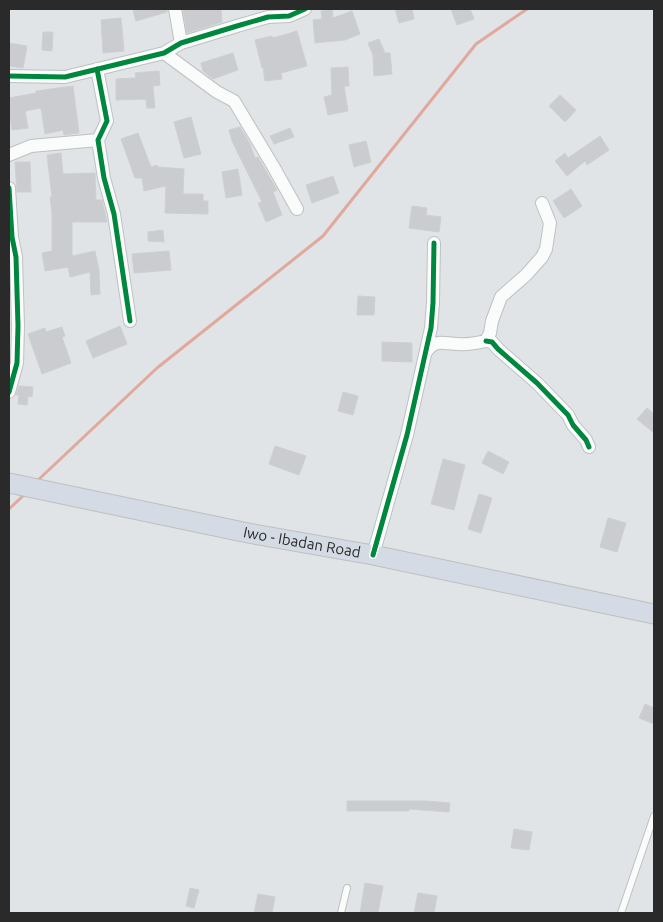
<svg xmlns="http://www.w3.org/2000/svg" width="663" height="922" font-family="Ubuntu,sans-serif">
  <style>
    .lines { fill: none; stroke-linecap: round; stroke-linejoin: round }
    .stream { stroke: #e1a89c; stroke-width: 3 }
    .building { fill: #cacccf; stroke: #cdd0d2 }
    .lane-casing { stroke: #bfc0bf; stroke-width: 8 }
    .street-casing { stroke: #bfc0bf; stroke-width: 14 }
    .primary-casing { stroke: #bebfbf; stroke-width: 21 }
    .lane { stroke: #fafbfb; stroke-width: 6 }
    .street { stroke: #fafbfb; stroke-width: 12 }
    .primary { stroke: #d5dbe4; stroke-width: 19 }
    .cycleway-casing { stroke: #fff; stroke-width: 8 }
    .cycleway { stroke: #00873e; stroke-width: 5 }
    .labels { text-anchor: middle; stroke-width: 4; stroke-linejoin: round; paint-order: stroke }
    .street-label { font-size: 15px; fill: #2a2a2a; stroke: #fff }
  </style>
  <rect width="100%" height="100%" fill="#e1e4e7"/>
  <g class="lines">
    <path class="stream" d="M36,482L157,368L323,236L476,44L527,9
      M9,509L25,494"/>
  </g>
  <path class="building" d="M139,9H167V12L136,21L133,11Z
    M183,9H221L222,22L187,33Z
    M332,9L333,18L352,11L360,34L345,40L315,43L313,20L322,19L321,11Z
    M395,9H412L414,19L399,23Z
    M451,9H470L474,19L457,25Z
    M121,18L124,51L103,53L101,20Z
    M297,31L307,66L281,73L282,79L265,81L263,67L262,68L255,40L272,36L273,38Z
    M43,32H53L52,51L42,50Z
    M379,39L385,53H390L392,74L374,76L373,55L368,43Z
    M9,43L27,46L23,68L9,66Z
    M233,53L238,70L213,79L203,71L201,63Z
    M348,67L349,86H344L348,111L328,115L324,97L332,95L331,68Z
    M159,71L160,85L153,86L155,108H147L146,99L116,100V79L136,78L135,73Z
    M73,86L79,133L64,135L63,130L45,134L41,108L25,111L28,128L12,130L9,111V98L36,93V91Z
    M560,95L576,110L565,122L549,106Z
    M191,117L201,154L184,158L174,122Z
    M240,127L250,144L255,158L258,157L277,190L273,192L282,215L266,222L258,203L262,202L232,141L229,130Z
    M290,128L294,137L274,144L270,136Z
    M138,133L151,167L157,165L158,167L184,169L183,194H203V201H208V214L165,213L166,186L144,191L142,178H135L121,139Z
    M600,136L609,150L587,165L585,161L567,176L555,161L565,153L568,158Z
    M366,141L371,162L354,167L349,145Z
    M61,153L63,174L95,173L96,200H102L107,222H72V256L95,251L99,270L100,294L91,295L90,272L70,277L68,267L45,271L42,253L52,251V214L50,197H52L47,155Z
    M15,162H30L31,192H17Z
    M238,169L242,195L226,198L222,172Z
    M333,176L339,193L312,203L306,185Z
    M571,189L582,206L564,218L553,201Z
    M412,206L427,208L426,215L441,217L439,232L409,228Z
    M163,230L164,242L148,241V232Z
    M169,251L171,270L134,273L132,254Z
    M358,296L375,297L374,315H357Z
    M120,326L127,344L93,358L86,341Z
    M62,327L65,336L62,337L71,363L42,374L28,334L45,328L46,332Z
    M382,342L412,343V362L382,361Z
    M19,386L33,387L32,397L28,396L27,405L18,404L19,395H16Z
    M343,392L358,396L353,415L338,411Z
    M647,408L654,414V433L637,419Z
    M275,446L306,456L299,475L269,464Z
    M488,451L509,462L503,474L482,463Z
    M443,459L465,465L454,510L431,504Z
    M479,494L492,498L481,533L468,529Z
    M608,518L626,523L617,552L600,547Z
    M645,704L654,708V724L639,718Z
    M347,801H426L450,803L449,812L409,809V811H347Z
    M514,829L532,832L529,850L511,848Z
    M365,883L383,886L378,913H360Z
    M190,888L199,890L194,908L186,906Z
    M418,893L437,896L434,913H414Z
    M258,894L275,897L272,913H254Z"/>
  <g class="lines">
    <g class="lane-casing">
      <path id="lane" d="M341,913L347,888
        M621,913L654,816"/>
    </g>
    <g class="street-casing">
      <path id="street" d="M175,9L181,43
        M164,53L217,92L234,101L273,166L297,209
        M97,69L107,121L98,140L104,178L114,214L130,321
        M9,76L65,77L164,53L181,43L237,26L268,17L289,16L305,9
        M9,155L31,146L98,140
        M9,188L12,237L16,257L18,326L17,363L9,392
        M486,341L492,342L498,349L537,383L568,415L573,425L586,440L589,447
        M426,352C436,338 444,344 458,344C467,345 477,343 486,341L490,333L492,321L501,297L526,275L542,257L546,249L550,223L542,203
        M373,555L407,435L431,328L433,303L434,243"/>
    </g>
    <g class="primary-casing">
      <g id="primary">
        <path id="s1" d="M9,483L248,533L373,555L654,614"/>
      </g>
    </g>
    <use href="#lane" class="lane"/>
    <use href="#street" class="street"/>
    <use href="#primary" class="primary"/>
    <g class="cycleway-casing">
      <path id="cycleway" d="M97,69L107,121L98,140L104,178L114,214L130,321
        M9,76L65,77L164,53L181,43L237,26L268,17L289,16L305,9
        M9,188L12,237L16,257L18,326L17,363L9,392
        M486,341L492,342L498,349L537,383L568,415L573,425L586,440L589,447
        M373,555L407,435L431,328L433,303L434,243"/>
    </g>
    <use href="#cycleway" class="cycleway"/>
  </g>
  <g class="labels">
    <g class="street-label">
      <text dy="5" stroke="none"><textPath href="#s1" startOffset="299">Iwo - Ibadan Road</textPath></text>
    </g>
  </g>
  <rect width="663" height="922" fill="none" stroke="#2a2a2a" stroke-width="20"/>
</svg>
